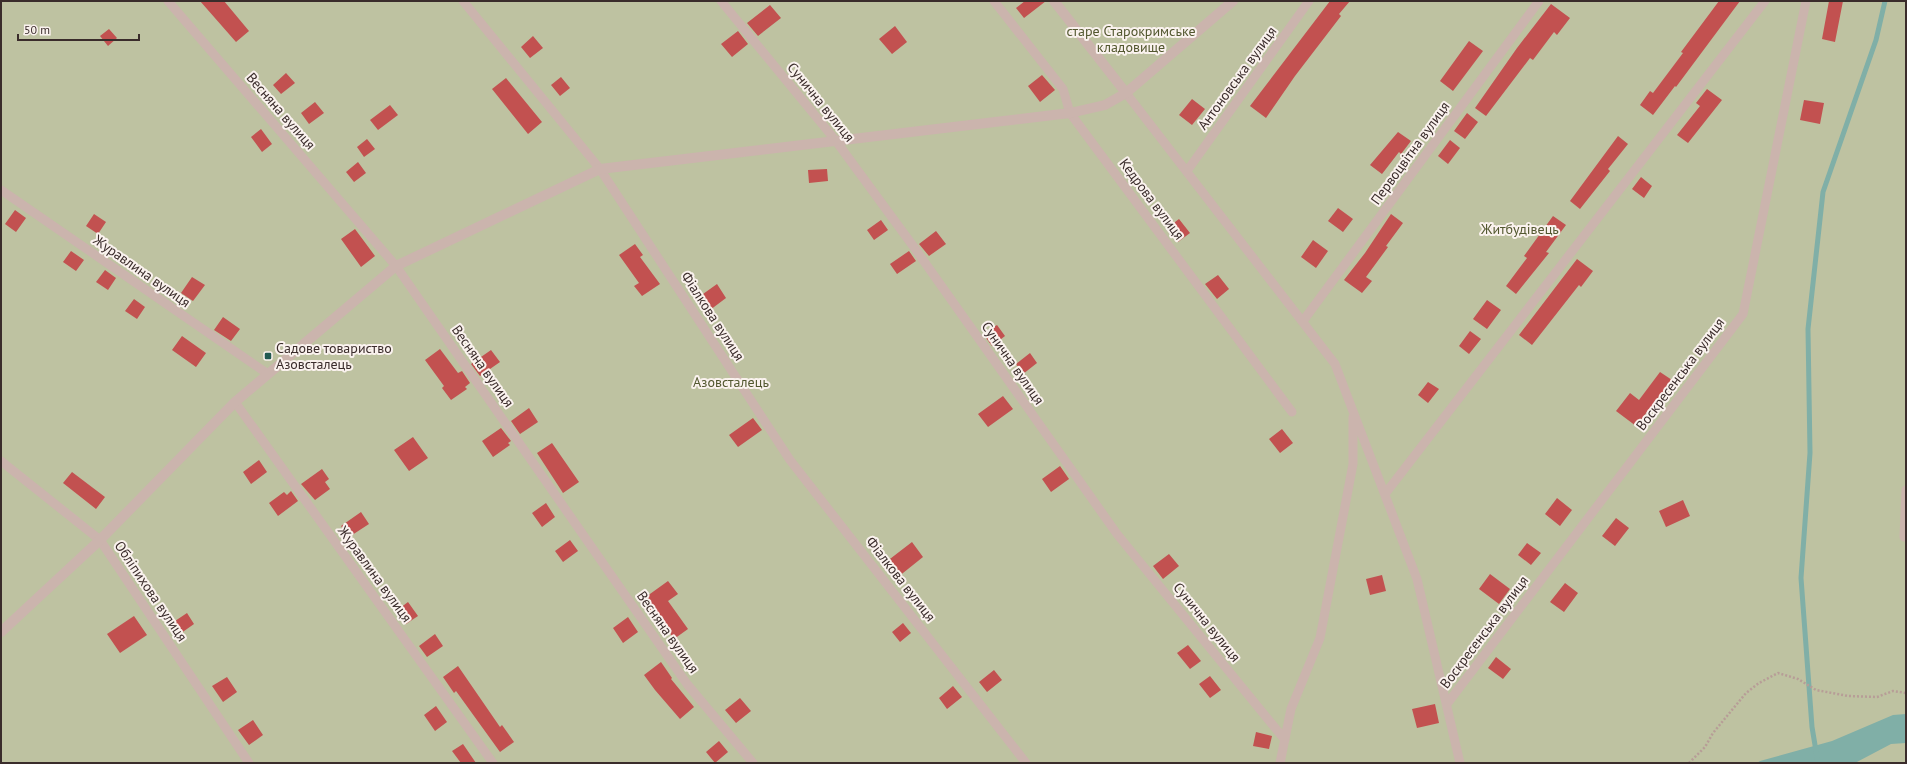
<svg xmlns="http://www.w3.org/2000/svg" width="1907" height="764" font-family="'PT Sans',sans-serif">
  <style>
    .green { fill: #bec2a1 }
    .water { fill: #80afa7 }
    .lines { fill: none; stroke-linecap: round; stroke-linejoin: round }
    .stream { stroke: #80afa7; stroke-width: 5 }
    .building { fill: #c25150 }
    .path { stroke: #b79d97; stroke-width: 2.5; stroke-dasharray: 2 2; stroke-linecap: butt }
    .lane { stroke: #cbb4ad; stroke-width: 9 }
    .street { stroke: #cbb4ad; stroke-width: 10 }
    .poi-dot { fill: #215a51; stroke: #faf2ee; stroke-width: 1.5 }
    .labels { text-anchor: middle; stroke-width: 4; stroke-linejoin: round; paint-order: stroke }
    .park-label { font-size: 14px; fill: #52572f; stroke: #faf2ee }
    .street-label { font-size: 14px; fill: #3a2c2b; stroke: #faf2ee }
    .poi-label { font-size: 14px; fill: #3a2c2b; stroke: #faf2ee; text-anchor: start }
  </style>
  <rect width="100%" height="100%" fill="#f3e6e1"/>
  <path class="green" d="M1,1H1906V763H1Z"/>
  <path class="water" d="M1906,714V743L1891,744L1855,763H1757L1760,761L1832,741L1893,715Z"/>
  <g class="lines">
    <path class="stream" d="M1818,763L1812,727L1801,578L1810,453L1808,329L1823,192L1876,40L1885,1"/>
  </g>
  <path class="building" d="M200,1H224L249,31L236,42Z
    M1025,1H1046L1024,18L1016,8Z
    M1330,1H1350L1339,14L1341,16L1295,76L1266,118L1250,106Z
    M1719,1H1740L1676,87L1675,86L1653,115L1640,105L1650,91L1653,93L1683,53L1681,52Z
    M1829,1H1843L1835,42L1822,39Z
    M1551,4L1570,18L1557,35L1554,32L1533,60L1530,58L1486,116L1475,108L1517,48Z
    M770,5L781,18L758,36L747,23Z
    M895,26L907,42L892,54L879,39Z
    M109,29L117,38L108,46L100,36Z
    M738,31L748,44L732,57L721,44Z
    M533,36L543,48L530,58L521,47Z
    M1469,41L1483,51L1453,91L1440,81Z
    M286,73L295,83L281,94L273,85Z
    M1042,75L1055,90L1040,102L1028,86Z
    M561,77L570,88L560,96L551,85Z
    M506,78L542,122L528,134L492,89Z
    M1707,89L1722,100L1688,143L1677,135L1700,106L1696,103Z
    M1192,99L1205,109L1192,125L1179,115Z
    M1804,100L1824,103L1820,124L1800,120Z
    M315,102L324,113L309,124L301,113Z
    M390,105L398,115L378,130L370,120Z
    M1467,113L1478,122L1465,139L1454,131Z
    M261,129L272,144L262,152L251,137Z
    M1398,132L1411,141L1401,154L1399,152L1382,174L1370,165Z
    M1618,136L1628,144L1608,169L1610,171L1580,209L1570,201Z
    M367,139L375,149L364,157L357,147Z
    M1450,140L1460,148L1448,164L1438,156Z
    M358,162L366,173L354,182L346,172Z
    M827,169L828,181L809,183L808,170Z
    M1641,177L1652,186L1644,198L1632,189Z
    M1338,208L1353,219L1343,232L1328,221Z
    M15,210L26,218L16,232L5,224Z
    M94,214L106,222L98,234L86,226Z
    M1391,214L1403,223L1386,246L1388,247L1366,277L1372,281L1362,293L1344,280L1365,253Z
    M1553,216L1566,225L1546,252L1549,253L1516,294L1506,286L1527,258L1524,256Z
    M1179,219L1190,233L1178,242L1167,228Z
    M881,220L888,230L874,240L867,230Z
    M355,229L375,256L361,267L341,239Z
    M936,231L946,244L929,256L919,244Z
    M1313,240L1328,251L1316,268L1301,257Z
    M635,244L643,255L640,257L660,284L642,296L634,286L639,283L619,255Z
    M71,251L84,260L76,271L63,262Z
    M909,251L916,261L897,274L890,264Z
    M1577,259L1593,271L1581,287L1579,285L1532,345L1519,335Z
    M105,270L116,278L108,290L96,282Z
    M1218,275L1229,289L1217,299L1205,284Z
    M192,277L205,285L193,301L181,293Z
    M717,284L726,298L706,313L696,299Z
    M134,299L145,307L137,319L125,311Z
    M1487,300L1501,310L1487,329L1473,319Z
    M223,317L240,329L231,341L214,330Z
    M997,325L1005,336L992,346L983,334Z
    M1470,331L1481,339L1469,354L1459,346Z
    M182,336L206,353L196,367L172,350Z
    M440,349L458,373L462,371L470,383L465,387L467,389L451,400L442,388L444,386L425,360Z
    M491,350L500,362L480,376L471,364Z
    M1030,353L1037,363L1023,374L1016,364Z
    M1660,372L1672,380L1636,426L1616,411L1630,393L1639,400Z
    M1428,382L1439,389L1428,403L1418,395Z
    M1003,396L1013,409L988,427L978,414Z
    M529,408L538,422L520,434L511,421Z
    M753,418L762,430L738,447L729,435Z
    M501,428L511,441L508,443L510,445L493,457L482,441Z
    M1282,429L1293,443L1280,453L1269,439Z
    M413,437L428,458L409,471L394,450Z
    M552,443L579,482L563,493L537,453Z
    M259,460L267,472L251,484L243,472Z
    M1060,466L1069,479L1051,492L1042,479Z
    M322,469L329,479L325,482L330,489L315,500L301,484Z
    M72,472L105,497L96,509L63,483Z
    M291,491L298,501L278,516L269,503L284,492L287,495Z
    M1557,498L1572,510L1560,526L1545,514Z
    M1683,500L1690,516L1666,527L1659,511Z
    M546,503L555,517L542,527L532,513Z
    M361,512L369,524L349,537L341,526Z
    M1616,518L1629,528L1615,546L1602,536Z
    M570,540L578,551L563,562L555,551Z
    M912,542L923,557L898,577L886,562Z
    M1527,543L1541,553L1531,565L1518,555Z
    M1169,554L1179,566L1163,579L1153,566Z
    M1490,574L1510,589L1499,604L1479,589Z
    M1382,575L1386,591L1370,595L1366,579Z
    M668,581L678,594L668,601L688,629L674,639L654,611L652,612L643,599Z
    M1565,583L1578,593L1564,612L1550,602Z
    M408,602L418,616L406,624L396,611Z
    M187,613L194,624L177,636L169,625Z
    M134,616L147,635L120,653L107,634Z
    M628,617L638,632L623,643L613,628Z
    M903,623L911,633L900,642L892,632Z
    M435,634L443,646L427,657L419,646Z
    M1188,645L1201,661L1190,669L1177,653Z
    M1496,657L1511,669L1503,679L1488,668Z
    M661,662L672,678L671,679L694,707L680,719L655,690L644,675Z
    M458,666L500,727L502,725L514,742L500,752L456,691L454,693L443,677Z
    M994,670L1002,680L987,692L979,682Z
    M1210,676L1221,690L1210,698L1199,684Z
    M227,677L237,692L223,702L212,686Z
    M953,686L962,697L947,709L939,698Z
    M740,698L751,711L736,723L725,710Z
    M1435,704L1439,723L1417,728L1412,709Z
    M436,706L447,722L435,731L424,715Z
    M253,720L263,735L249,745L238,730Z
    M1256,732L1272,736L1269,749L1253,746Z
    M719,741L728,752L715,763L706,752Z
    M463,744L476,763H461L452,751Z"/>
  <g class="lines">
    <path class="path" d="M1689,763L1705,747L1713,733L1746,693L1759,683L1778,673L1798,679L1816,690L1848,696L1877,697L1893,691L1906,693"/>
    <path class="lane" d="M168,1L396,266L687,684L753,763
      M463,1L600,169L790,460L1026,763
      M721,1L836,141L916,250L1117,534L1285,740
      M994,1L1063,89L1070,113L1292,412
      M1126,93L1335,364L1417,579L1460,763
      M1187,171L1309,1
      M1,190L268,374
      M1303,321L1539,1
      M235,402L493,763
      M1,461L100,540L249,763
      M1906,490L1904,537H1906
      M1385,494L1765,1
      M1447,704L1743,314L1806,1
      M1280,763L1291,709L1320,638L1353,464V417"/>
    <path class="street" d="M1054,1L1126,93
      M1,632L100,540L235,402L396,266L600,169L1070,113L1105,105L1126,93L1233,1"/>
  </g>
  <rect class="poi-dot" x="264" y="352" width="8" height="8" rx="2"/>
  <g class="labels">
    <g class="park-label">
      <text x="1131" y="36">старе Старокримське<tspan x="1131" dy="16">кладовище</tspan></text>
      <text x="1520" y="234">Житбудівець</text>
      <text x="731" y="387">Азовсталець</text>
    </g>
    <g class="street-label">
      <text transform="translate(1237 78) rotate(-54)" y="5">Антоновська вулиця</text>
      <text transform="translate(821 102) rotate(51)" y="5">Сунична вулиця</text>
      <text transform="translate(281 111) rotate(49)" y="5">Весняна вулиця</text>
      <text transform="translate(1410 153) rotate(-54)" y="5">Первоцвітна вулиця</text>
      <text transform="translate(1152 199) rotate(53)" y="5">Кедрова вулиця</text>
      <text transform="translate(142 271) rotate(35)" y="5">Журавлина вулиця</text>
      <text transform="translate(713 316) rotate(57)" y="5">Фіалкова вулиця</text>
      <text transform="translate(1013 363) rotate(55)" y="5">Сунична вулиця</text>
      <text transform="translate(483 366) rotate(55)" y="5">Весняна вулиця</text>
      <text transform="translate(1680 374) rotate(-53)" y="5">Воскресенська вулиця</text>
      <text transform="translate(375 574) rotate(54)" y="5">Журавлина вулиця</text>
      <text transform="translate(901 579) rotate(52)" y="5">Фіалкова вулиця</text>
      <text transform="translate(151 591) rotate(56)" y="5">Обліпихова вулиця</text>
      <text transform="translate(1207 622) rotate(51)" y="5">Сунична вулиця</text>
      <text transform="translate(668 632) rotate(55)" y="5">Весняна вулиця</text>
      <text transform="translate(1484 632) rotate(-53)" y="5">Воскресенська вулиця</text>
    </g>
    <g class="poi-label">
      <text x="276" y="353">Садове товариство<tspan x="276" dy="16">Азовсталець</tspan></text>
    </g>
  </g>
  <rect width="1907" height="764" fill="none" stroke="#3a2c2b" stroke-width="4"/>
  <path d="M18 34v6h121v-6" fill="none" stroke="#3a2c2b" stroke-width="2"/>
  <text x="24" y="34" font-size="12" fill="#3a2c2b" stroke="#faf2ee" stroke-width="3" paint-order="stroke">50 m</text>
</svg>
